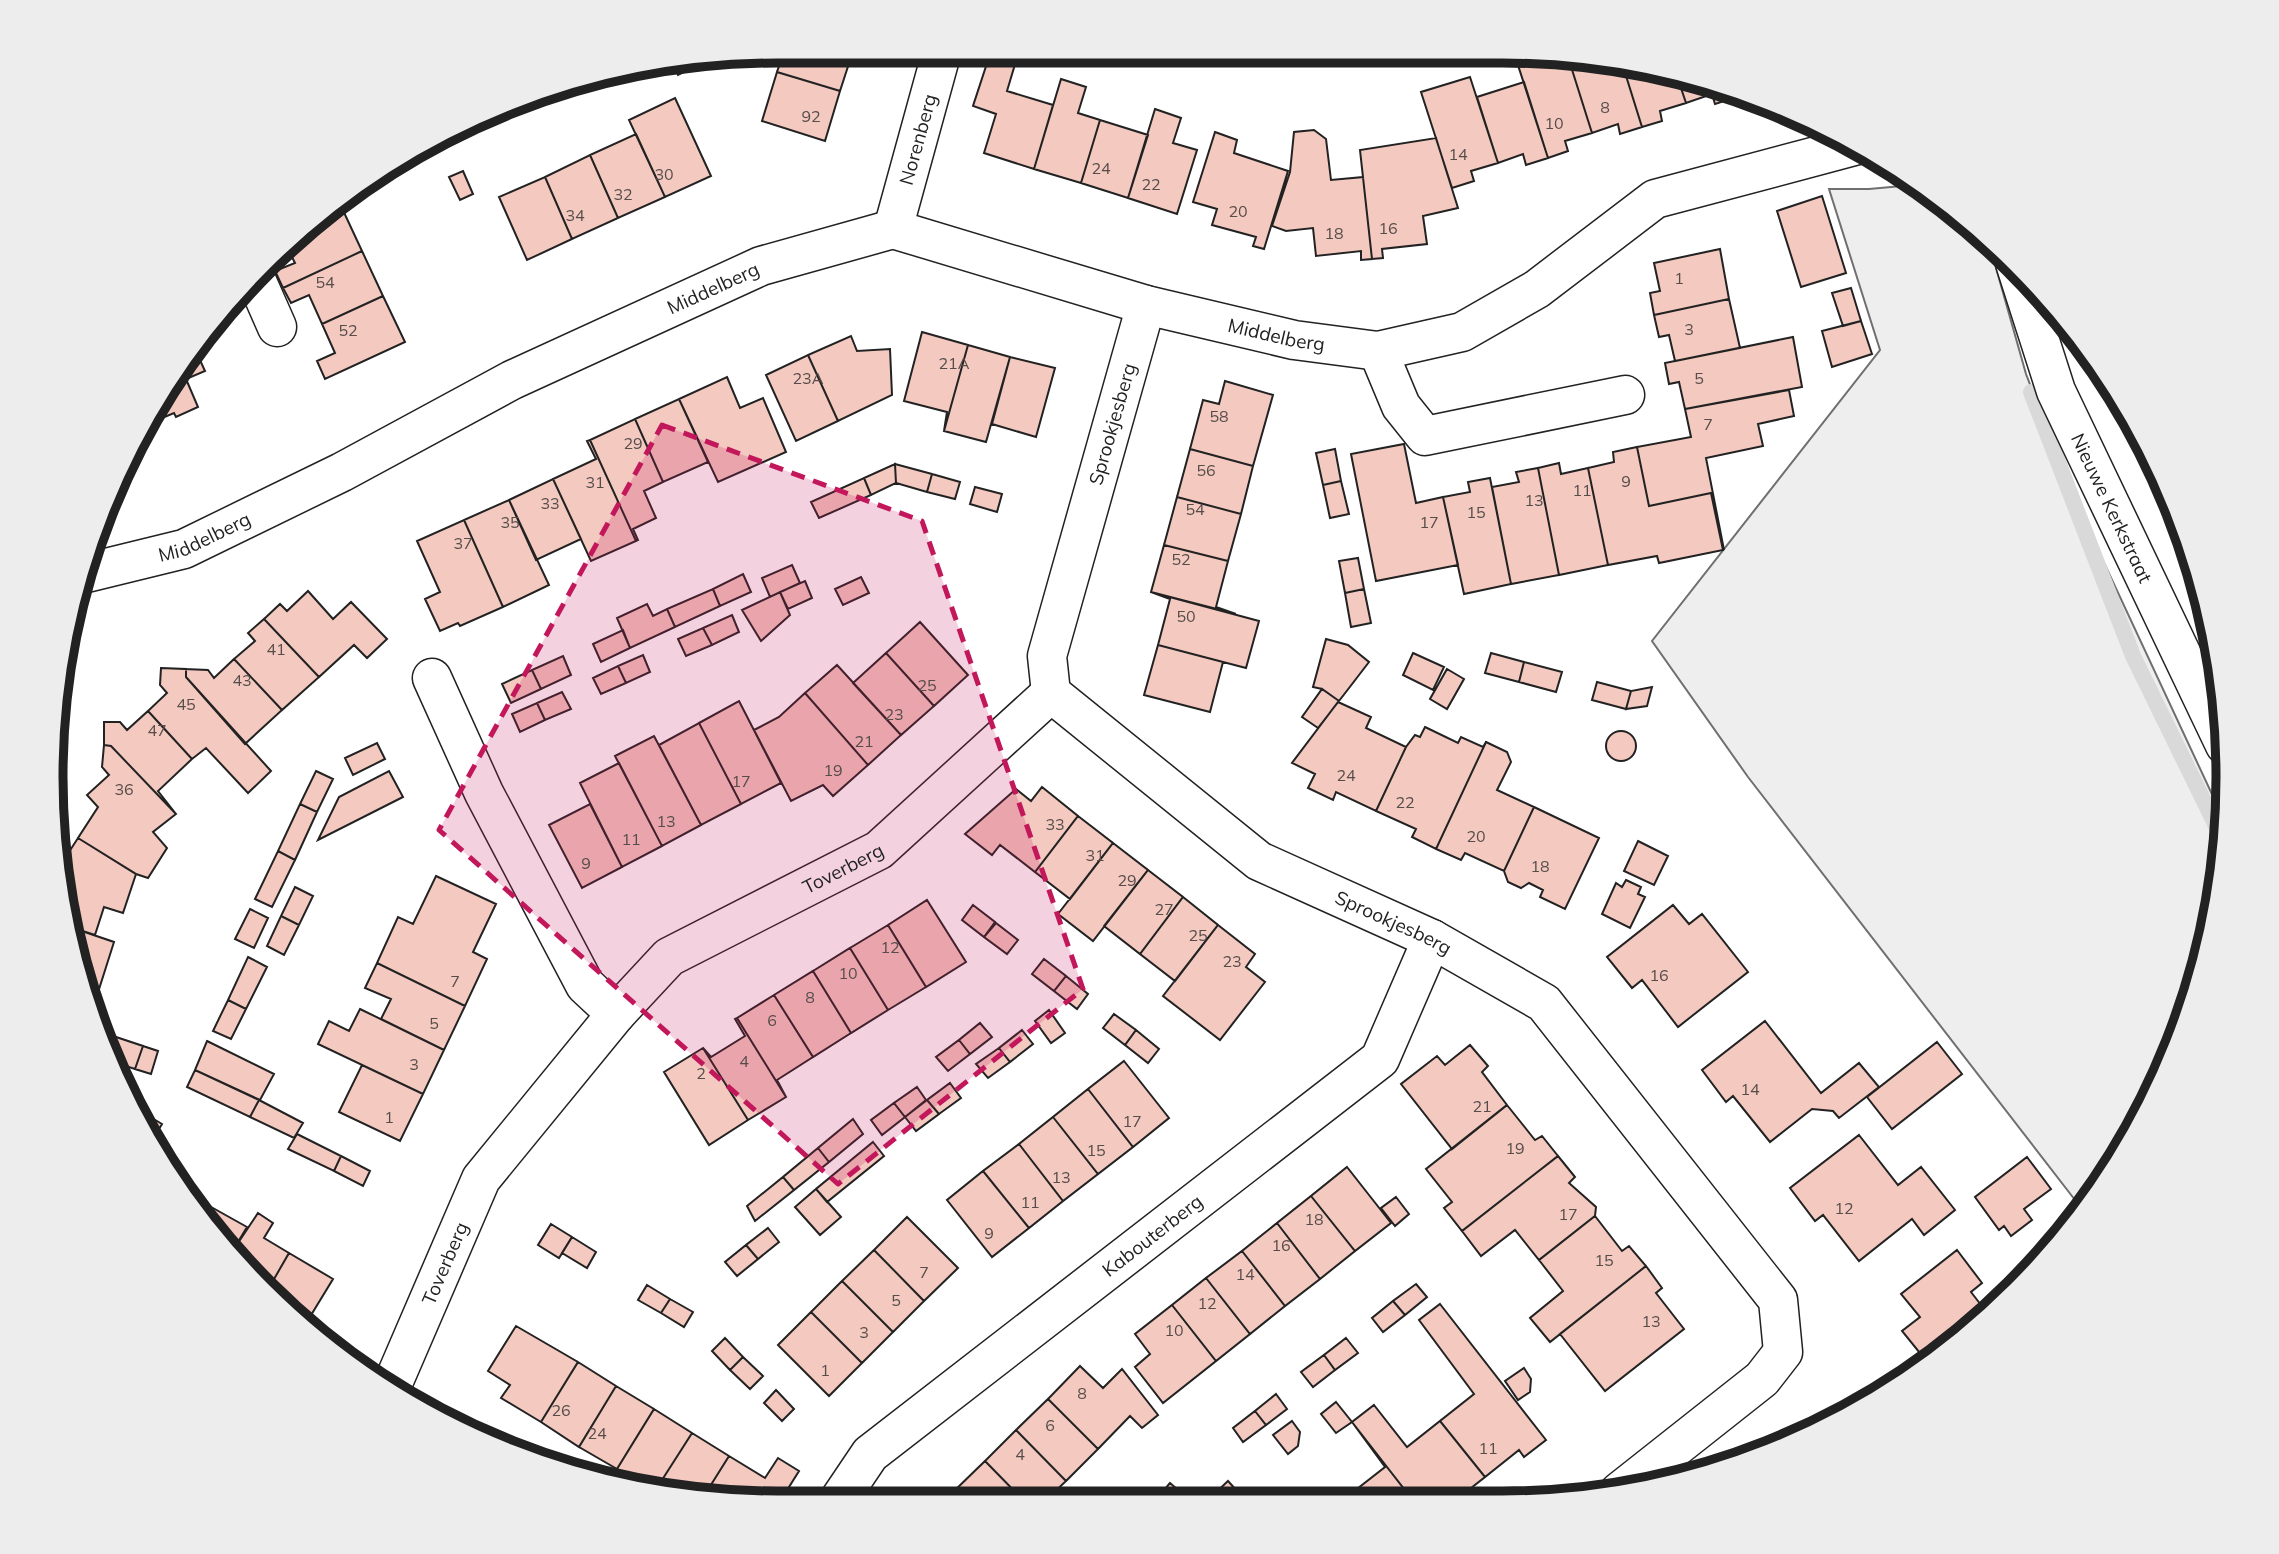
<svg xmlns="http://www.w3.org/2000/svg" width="2279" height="1554" font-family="Mulish,sans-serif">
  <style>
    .green { fill: #eee; stroke: #6f6f6f; stroke-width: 2 }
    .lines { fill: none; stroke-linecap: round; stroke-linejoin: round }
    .stream { stroke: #d9d9d9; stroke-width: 16 }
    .building { fill: #f3c9c0; stroke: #222; stroke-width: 2 }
    .minor-casing { stroke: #222; stroke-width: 41 }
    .minor { stroke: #fff; stroke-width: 38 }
    .marked { fill: #c2185b; fill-opacity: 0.2; stroke: #c2185b; stroke-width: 5; stroke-dasharray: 14 9; stroke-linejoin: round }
    .labels { text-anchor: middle; stroke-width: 5; stroke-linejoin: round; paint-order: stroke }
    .number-label { font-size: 16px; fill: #564c4a }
    .street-label { font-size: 19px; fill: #222; stroke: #fff }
    .rim { fill: none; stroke: #222; stroke-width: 9 }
  </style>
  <rect width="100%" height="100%" fill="#fff"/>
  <path class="green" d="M1913,185L1989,243L2026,374L2072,494L2224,820L2214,919L2173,1055L2106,1181L2082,1209L1748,777L1652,641L1880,350L1829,189H1869Z
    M2117,394L2165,484L2159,501Z"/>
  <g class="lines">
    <path class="stream" d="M2031,392L2133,656L2222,838
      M2188,557L2194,569"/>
  </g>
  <path class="building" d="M784,51H853L840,91L777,72Z
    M991,51H1019L1007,91L1053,105L1034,169L984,153L996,114L973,106Z
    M1144,51H1173L1171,59Z
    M1540,54L1568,57L1592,133L1565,141L1568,151L1548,158L1517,62Z
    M1568,57L1622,63L1642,127L1620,134L1618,124L1592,133Z
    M693,62L695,67L678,75L674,64Z
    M1622,63L1676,73L1686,103L1660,111L1662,121L1642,127Z
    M777,72L840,91L825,141L762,121Z
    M1676,73L1736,89L1740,91L1737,97L1715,104L1712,94L1686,103Z
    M1470,77L1498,163L1471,171L1474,181L1452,188L1421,92Z
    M1061,79L1086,87L1078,113L1100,120L1081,183L1034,169Z
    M1524,82L1548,158L1526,165L1523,154L1498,163L1477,97Z
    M675,98L711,176L665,197L629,120Z
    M1155,109L1181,118L1173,143L1197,150L1177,214L1128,198Z
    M1100,120L1148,135L1128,198L1081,183Z
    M1314,130L1326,139L1331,180L1363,177L1360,150L1372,259L1361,260V251L1316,256L1313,228L1286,231L1272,226L1290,172L1294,132Z
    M1215,132L1237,140L1234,153L1288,171L1264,249L1253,246L1256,237L1212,225L1217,209L1193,202Z
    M636,134L665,197L618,218L590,155Z
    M1436,138L1458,208L1423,216L1427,244L1382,249L1383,258L1372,259L1360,150Z
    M590,155L618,218L572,239L545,177Z
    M463,171L473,194L460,200L449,177Z
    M545,177L572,239L527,260L499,197Z
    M1822,196L1846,273L1801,287L1777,211Z
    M341,206L362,251L283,288L275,271L295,263L288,249L330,212Z
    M1720,249L1729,299L1654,315L1650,293L1660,291L1654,263Z
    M362,251L383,296L322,324L309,295L291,303L283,288Z
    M1851,288L1861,321L1843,326L1832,293Z
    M383,296L405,342L325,379L317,361L335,353L322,324Z
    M1729,299L1740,348L1675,361L1669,335L1659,337L1654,315Z
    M1861,321L1872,354L1832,367L1822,331Z
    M922,332L968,345L944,431L947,412L904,401Z
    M851,336L857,351L890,349L892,395L838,421L808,355Z
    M1793,337L1802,387L1685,409L1679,382L1669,384L1665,363Z
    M968,345L1010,357L986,442L944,431Z
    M194,347L205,371L186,379L198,407L176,417L174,413L155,421L151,414L173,374Z
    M808,355L838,421L796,441L766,375Z
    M1010,357L1055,368L1036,437L992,424Z
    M727,377L740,408L763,398L786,452L718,482L679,399Z
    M1225,381L1273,395L1253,466L1190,449L1203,400L1219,404Z
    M1789,390L1794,416L1758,424L1763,446L1706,458L1724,550L1711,493L1649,506L1637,447L1691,437L1685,409Z
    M679,399L708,462L663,482L635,419Z
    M635,419L663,482L644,491L656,518L633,529L638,540L636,541L590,440Z
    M590,440L636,541L591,561L553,479L596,459L587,441Z
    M1404,444L1416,503L1443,497L1458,565L1376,581L1351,454Z
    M1637,447L1649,506L1711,493L1723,550L1659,563L1657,556L1608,565L1588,468L1614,462L1613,452Z
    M1190,449L1253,466L1241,514L1177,497Z
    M1335,449L1341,481L1323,485L1316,453Z
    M1559,463L1561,474L1588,468L1608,565L1559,575L1538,468Z
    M895,464L932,474L927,492L896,483Z
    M895,464L896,483L871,495L864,478Z
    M1538,468L1559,575L1511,584L1492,487L1519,482L1516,472Z
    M932,474L960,482L955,499L927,492Z
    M864,478L871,495L819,518L811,502Z
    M1490,478L1511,584L1464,594L1443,497L1470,492L1468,482Z
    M553,479L581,539L536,560L509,500Z
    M1341,481L1349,514L1330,518L1323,485Z
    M975,487L1002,494L997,512L970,504Z
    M1177,497L1241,514L1228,561L1164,545Z
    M509,500L549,585L503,607L464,520Z
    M464,520L503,607L460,626L458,623L440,631L425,599L440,592L417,541Z
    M1164,545L1228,561L1216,607L1236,614L1151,592Z
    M1358,558L1364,589L1345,593L1339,561Z
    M792,565L800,583L770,597L762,578Z
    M743,574L751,592L720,606L713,589Z
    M861,577L869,593L843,605L835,589Z
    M805,581L812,598L788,609L780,592Z
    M713,589L720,606L675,627L667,609Z
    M1364,589L1371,623L1351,627L1345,593Z
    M308,591L333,619L351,602L387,639L367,658L354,645L319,677L264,619L280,604L287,611Z
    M780,592L790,615L761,641L742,610Z
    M1151,592L1259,621L1246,668L1158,645L1170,599Z
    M647,604L653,616L667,609L675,627L630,648L617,618Z
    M732,615L739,632L712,645L703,628Z
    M264,619L319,677L282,710L234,659L255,641L248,633Z
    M920,622L968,675L934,706L886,653Z
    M703,628L712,645L686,656L678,639Z
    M623,630L630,648L601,662L593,644Z
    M1326,639L1348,645L1369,662L1339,701L1322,689L1313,687Z
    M1158,645L1223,662L1210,712L1144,695Z
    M886,653L934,706L901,735L853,683Z
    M1413,653L1444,667L1433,690L1403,675Z
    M1491,653L1524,662L1519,682L1485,673Z
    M643,655L650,672L626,683L618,666Z
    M563,656L571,675L541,689L532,670Z
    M234,659L282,710L245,744L186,677V669L161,668L208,670L214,678Z
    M1524,662L1562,672L1556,692L1519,682Z
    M837,665L901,735L868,765L805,693Z
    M618,666L626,683L601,694L593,678Z
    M161,668L186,669V677L271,771L248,793L206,748L192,759L148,711L167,693L160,685Z
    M1447,669L1464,679L1447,709L1430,699Z
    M532,670L541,689L511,703L502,684Z
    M1356,679L1318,728L1302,717L1322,689L1339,701Z
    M1597,682L1631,691L1626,709L1592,700Z
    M1652,687L1647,706L1626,709L1631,691Z
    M562,692L571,709L545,720L537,703Z
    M805,693L868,765L833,796L823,785L791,801L754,730L779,717Z
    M739,701L781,783L741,804L699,723Z
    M1338,702L1371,717L1366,728L1406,747L1376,811L1336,792L1333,800L1308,788L1315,774L1292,763Z
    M537,703L545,720L520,732L512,714Z
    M148,711L192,759L158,791L176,814L111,746L104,745V722H120L127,730Z
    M699,723L741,804L701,825L659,745Z
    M1425,727L1458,743L1461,737L1483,747L1486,742L1436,849L1412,837L1416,829L1376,811L1406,747L1415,735L1420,737Z
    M1606 746a15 15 0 1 1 30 0a15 15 0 1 1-30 0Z
    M654,736L701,825L662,846L615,756Z
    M1486,742L1507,752L1511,762L1497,790L1534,807L1504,871L1465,853L1461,860L1436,849Z
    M377,743L385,759L353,775L345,758Z
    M104,745L111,746L176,814L153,832L167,848L148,878L136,874L78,838L98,807L87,795L109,775L102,767Z
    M619,763L662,846L622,867L580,783Z
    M316,771L333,779L317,812L300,804Z
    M389,771L403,797L318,840L339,797Z
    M1042,787L1078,816L1035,872L1000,845L992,855L965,834L1016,789L1031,801Z
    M300,804L317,812L295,860L278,851Z
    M590,804L622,867L582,888L549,825Z
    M1534,807L1599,838L1565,909L1540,897L1543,890L1529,883L1521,888L1508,882L1504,871Z
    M1078,816L1113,843L1070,899L1035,872Z
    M78,838L136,874L123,913L104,907L95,935L67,926L65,918L58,869Z
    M1638,841L1668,856L1654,885L1624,871Z
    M1113,843L1148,870L1093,941L1058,914Z
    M278,851L295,860L272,907L255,899Z
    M1148,870L1183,897L1140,954L1104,926Z
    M436,876L496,904L473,952L487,959L465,1006L377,963L398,917L413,924Z
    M1626,880L1641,887L1638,894L1645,897L1630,928L1602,914L1616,883L1622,887Z
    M295,887L313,896L299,925L281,916Z
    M1183,897L1218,925L1175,981L1140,954Z
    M927,900L966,962L926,987L888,925Z
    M973,905L995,922L984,937L962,920Z
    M1673,905L1689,924L1702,914L1748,972L1678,1027L1642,980L1632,988L1607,957Z
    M250,909L268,918L254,948L235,939Z
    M281,916L299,925L284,955L267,946Z
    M996,923L1018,940L1007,954L984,937Z
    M888,925L926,987L888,1010L850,948Z
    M1218,925L1255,954L1246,967L1265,982L1220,1040L1163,996Z
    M67,926L114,942L94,1005Z
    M850,948L888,1010L851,1033L813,971Z
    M248,957L267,967L246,1009L228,1000Z
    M1044,959L1066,976L1054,991L1032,974Z
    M377,963L465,1006L444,1050L381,1019L391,999L365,988Z
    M813,971L851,1033L813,1057L774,995Z
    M1066,976L1088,994L1077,1009L1054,991Z
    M774,995L813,1057L777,1080L786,1097L737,1018Z
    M228,1000L246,1009L231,1039L213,1031Z
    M360,1009L444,1050L423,1094L318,1044L329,1021L349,1031Z
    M1049,1010L1065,1033L1051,1043L1035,1021Z
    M1114,1014L1136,1030L1125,1045L1103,1028Z
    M737,1018L786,1097L748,1120L703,1048L711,1057L745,1036L735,1019Z
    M1765,1021L1821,1093L1859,1063L1879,1087L1839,1118L1833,1111L1812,1109L1770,1142L1733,1096L1726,1102L1702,1070Z
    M980,1023L992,1037L970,1054L959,1040Z
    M1022,1030L1033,1044L1010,1062L999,1048Z
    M1136,1030L1159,1049L1148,1063L1125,1045Z
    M104,1033L143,1046L135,1069L113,1062Z
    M959,1040L970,1054L948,1071L936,1057Z
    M207,1041L274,1074L260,1100L195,1070Z
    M1937,1042L1962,1074L1892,1129L1867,1097Z
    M1470,1045L1488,1066L1482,1072L1507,1105L1452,1149L1401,1084L1437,1056L1445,1065Z
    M143,1046L158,1051L151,1074L135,1069Z
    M703,1048L748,1120L709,1145L664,1072Z
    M999,1048L1010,1062L988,1078L976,1064Z
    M1124,1061L1169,1118L1133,1147L1088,1089Z
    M362,1065L423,1094L400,1141L339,1112Z
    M195,1070L259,1100L250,1117L187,1087Z
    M950,1083L961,1098L939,1114L927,1100Z
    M917,1087L926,1100L905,1117L894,1103Z
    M1088,1089L1133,1147L1098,1174L1053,1117Z
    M259,1100L303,1123L294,1138L250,1117Z
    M927,1100L939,1114L916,1131L905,1117Z
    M894,1103L905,1117L882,1135L871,1120Z
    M130,1105L162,1124L151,1142Z
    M1507,1105L1535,1140L1542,1136L1558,1156L1462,1231L1444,1208L1452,1202L1426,1169Z
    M1053,1117L1098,1174L1063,1201L1019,1144Z
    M853,1119L863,1134L829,1162L818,1148Z
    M297,1134L341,1156L334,1171L288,1149Z
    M1859,1135L1898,1185L1921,1167L1955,1210L1924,1235L1912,1219L1859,1261L1823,1215L1815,1221L1790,1188Z
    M873,1142L884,1156L827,1202L816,1189Z
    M1019,1144L1063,1201L1029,1228L983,1171Z
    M818,1148L829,1162L794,1190L783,1177Z
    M341,1156L370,1171L363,1186L334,1171Z
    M1558,1156L1575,1177L1569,1183L1596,1207L1595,1216L1539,1260L1515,1230L1481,1256L1462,1231Z
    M2027,1157L2051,1189L2024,1209L2032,1220L2011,1236L2004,1226L1999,1230L1975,1197Z
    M1347,1167L1391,1223L1355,1251L1311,1196Z
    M983,1171L1029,1228L992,1257L947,1200Z
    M783,1177L794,1190L755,1221L747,1206Z
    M180,1189L204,1203L199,1212Z
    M816,1189L841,1217L820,1235L795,1207Z
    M1311,1196L1355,1251L1320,1279L1277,1223Z
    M1396,1197L1409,1214L1395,1226L1381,1208Z
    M204,1203L247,1227L232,1252L199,1212Z
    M258,1213L273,1223L264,1238L289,1253L266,1293L232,1252Z
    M1595,1216L1622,1251L1629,1246L1646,1266L1550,1342L1530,1318L1563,1291L1539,1260Z
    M907,1217L958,1268L924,1301L874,1250Z
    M1277,1223L1320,1279L1285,1306L1242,1251Z
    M551,1224L572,1237L559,1258L538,1245Z
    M768,1228L779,1242L758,1259L746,1245Z
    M572,1237L596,1252L587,1268L562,1253Z
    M746,1245L758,1259L737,1276L725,1262Z
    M874,1250L924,1301L893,1332L842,1281Z
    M1957,1250L1982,1283L1971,1292L1988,1314L1928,1363L1902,1331L1920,1317L1901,1294Z
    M1242,1251L1285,1306L1250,1334L1206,1278Z
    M289,1253L333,1279L305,1325L266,1293Z
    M1646,1266L1662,1288L1656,1293L1684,1329L1605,1391L1560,1334Z
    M1206,1278L1250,1334L1216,1361L1172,1305Z
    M842,1281L893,1332L862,1363L811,1312Z
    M1416,1284L1427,1297L1405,1315L1393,1301Z
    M647,1285L670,1299L661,1313L638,1300Z
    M670,1299L693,1312L684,1327L661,1313Z
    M1393,1301L1405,1315L1383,1332L1372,1318Z
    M1440,1304L1546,1440L1524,1457L1519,1450L1485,1477L1440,1421L1474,1394L1419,1320Z
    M1172,1305L1216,1361L1163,1403L1135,1367L1150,1354L1135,1334Z
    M811,1312L862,1363L829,1396L778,1345Z
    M516,1326L578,1362L541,1422L501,1398L510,1385L488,1371Z
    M725,1338L743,1357L730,1370L712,1351Z
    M1346,1338L1358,1353L1335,1370L1324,1355Z
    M1324,1355L1335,1370L1313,1387L1301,1372Z
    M743,1357L763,1376L750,1389L730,1370Z
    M578,1362L616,1386L579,1447L541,1422Z
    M1080,1366L1103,1388L1122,1369L1158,1415L1142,1428L1130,1416L1098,1449L1048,1399Z
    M1524,1368L1531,1379L1530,1392L1518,1400L1505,1381Z
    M616,1386L654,1409L617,1469L579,1447Z
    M776,1390L794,1409L782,1421L764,1403Z
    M1276,1394L1287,1409L1266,1425L1255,1411Z
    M1048,1399L1098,1449L1066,1481L1016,1430Z
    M1336,1402L1352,1422L1336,1433L1321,1414Z
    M1374,1405L1407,1447L1440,1421L1485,1477L1452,1503H1415L1352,1422Z
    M654,1409L692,1433L655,1491L617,1469Z
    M1255,1411L1266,1425L1243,1442L1233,1428Z
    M1292,1421L1300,1432L1298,1446L1288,1454L1273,1435Z
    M1352,1422L1415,1503H1339L1385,1467Z
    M1016,1430L1066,1481L1043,1503H1026L985,1461Z
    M692,1433L729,1456L704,1496L655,1491Z
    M729,1456L765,1478L778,1458L799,1471L779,1503L704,1496Z
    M985,1461L1026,1503H961L951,1494Z
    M1228,1481L1248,1503H1215L1210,1498Z
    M1170,1483L1184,1495L1177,1503H1153Z"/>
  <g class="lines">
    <g class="minor-casing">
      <g id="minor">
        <path id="s1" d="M893,229L942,51"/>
        <path id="s2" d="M2015,263L2056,391L2225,745"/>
        <path d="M255,277L277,327"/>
        <path id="s3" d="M1146,305L1047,656L1051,693L1259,861L1432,939L1544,1003L1778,1300L1783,1352L1762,1379L1619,1492"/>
        <path d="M1378,351L1401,406L1425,436L1625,395"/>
        <path id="s4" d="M86,573L184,549L342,472L512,380L761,266L893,229L1146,305L1294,340L1378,351L1462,332L1537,289L1655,199L1858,145"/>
        <path d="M432,678L484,793L585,985L616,1014"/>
        <path id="s5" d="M390,1390L481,1179L616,1014L669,957L879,850L1051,693"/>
        <path id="s6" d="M837,1503L870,1454L1380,1059L1432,939"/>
      </g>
    </g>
    <use href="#minor" class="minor"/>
  </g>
  <path class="marked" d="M662,425L922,521L1083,989L838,1184L439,830Z"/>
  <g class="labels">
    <g class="number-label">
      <text x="1605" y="113">8</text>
      <text x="811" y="122">92</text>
      <text x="1554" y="129">10</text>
      <text x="1458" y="160">14</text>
      <text x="1101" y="174">24</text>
      <text x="664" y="180">30</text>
      <text x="1151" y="190">22</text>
      <text x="623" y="200">32</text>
      <text x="1238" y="217">20</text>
      <text x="575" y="221">34</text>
      <text x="1388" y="234">16</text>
      <text x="1334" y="239">18</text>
      <text x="1679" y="284">1</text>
      <text x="325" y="288">54</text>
      <text x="1689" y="335">3</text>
      <text x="348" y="336">52</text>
      <text x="954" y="369">21A</text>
      <text x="808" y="384">23A</text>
      <text x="1699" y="384">5</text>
      <text x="1219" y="422">58</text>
      <text x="1708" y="430">7</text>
      <text x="633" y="449">29</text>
      <text x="1206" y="476">56</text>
      <text x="1626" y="487">9</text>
      <text x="595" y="488">31</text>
      <text x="1582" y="496">11</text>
      <text x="1534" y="506">13</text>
      <text x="550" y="509">33</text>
      <text x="1195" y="515">54</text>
      <text x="1476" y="518">15</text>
      <text x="510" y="528">35</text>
      <text x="1429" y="528">17</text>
      <text x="463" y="549">37</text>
      <text x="1181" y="565">52</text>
      <text x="1186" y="622">50</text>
      <text x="276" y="655">41</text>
      <text x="242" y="686">43</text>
      <text x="927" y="691">25</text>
      <text x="186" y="710">45</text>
      <text x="894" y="720">23</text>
      <text x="157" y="736">47</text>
      <text x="864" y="747">21</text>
      <text x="833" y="776">19</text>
      <text x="1346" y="781">24</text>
      <text x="741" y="787">17</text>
      <text x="124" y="795">36</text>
      <text x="1405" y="808">22</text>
      <text x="666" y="827">13</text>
      <text x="1055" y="830">33</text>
      <text x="1476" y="842">20</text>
      <text x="631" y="845">11</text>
      <text x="1095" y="861">31</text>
      <text x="586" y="869">9</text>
      <text x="1540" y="872">18</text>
      <text x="1127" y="886">29</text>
      <text x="1164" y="915">27</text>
      <text x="1198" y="941">25</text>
      <text x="890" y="953">12</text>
      <text x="1232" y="967">23</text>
      <text x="848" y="979">10</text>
      <text x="1659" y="981">16</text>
      <text x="455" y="987">7</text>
      <text x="810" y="1003">8</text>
      <text x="772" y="1026">6</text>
      <text x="434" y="1029">5</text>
      <text x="744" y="1067">4</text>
      <text x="414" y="1070">3</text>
      <text x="701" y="1079">2</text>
      <text x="1750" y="1095">14</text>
      <text x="1482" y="1112">21</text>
      <text x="389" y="1123">1</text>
      <text x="1132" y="1127">17</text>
      <text x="1515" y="1154">19</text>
      <text x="1096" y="1156">15</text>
      <text x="1061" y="1183">13</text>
      <text x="1030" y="1208">11</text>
      <text x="1844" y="1214">12</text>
      <text x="1568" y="1220">17</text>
      <text x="1314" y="1225">18</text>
      <text x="989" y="1239">9</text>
      <text x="1281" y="1251">16</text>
      <text x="1604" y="1266">15</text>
      <text x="924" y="1278">7</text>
      <text x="1245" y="1280">14</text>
      <text x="896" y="1306">5</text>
      <text x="1207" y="1309">12</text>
      <text x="1651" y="1327">13</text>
      <text x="1174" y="1336">10</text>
      <text x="864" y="1338">3</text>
      <text x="825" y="1376">1</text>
      <text x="1082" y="1399">8</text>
      <text x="561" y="1416">26</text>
      <text x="1050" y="1431">6</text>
      <text x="597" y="1439">24</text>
      <text x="1488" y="1454">11</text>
      <text x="1020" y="1460">4</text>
    </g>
    <g class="street-label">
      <text dy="7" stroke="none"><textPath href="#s1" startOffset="93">Norenberg</textPath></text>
      <text dy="7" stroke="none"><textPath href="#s4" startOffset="691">Middelberg</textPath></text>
      <text dy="7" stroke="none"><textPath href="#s4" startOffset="1279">Middelberg</textPath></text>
      <text transform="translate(1112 424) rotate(-74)" y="7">Sprookjesberg</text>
      <text dy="7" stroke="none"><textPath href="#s2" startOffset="264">Nieuwe Kerkstraat</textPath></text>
      <text dy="7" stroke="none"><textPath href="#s4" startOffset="124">Middelberg</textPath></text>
      <text dy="7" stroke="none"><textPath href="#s5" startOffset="716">Toverberg</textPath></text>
      <text dy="7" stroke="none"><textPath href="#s3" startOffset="817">Sprookjesberg</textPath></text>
      <text dy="7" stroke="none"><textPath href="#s6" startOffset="416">Kabouterberg</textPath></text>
      <text dy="7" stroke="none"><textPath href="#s5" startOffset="138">Toverberg</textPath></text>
    </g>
  </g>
  <path d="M0 0H2279V1554H0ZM777 63H1502A714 714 0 0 1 2216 777V777A714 714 0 0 1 1502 1491H777A714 714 0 0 1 63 777V777A714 714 0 0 1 777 63Z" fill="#ededed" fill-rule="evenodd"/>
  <path class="rim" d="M777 63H1502A714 714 0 0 1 2216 777V777A714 714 0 0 1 1502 1491H777A714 714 0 0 1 63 777V777A714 714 0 0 1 777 63Z"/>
</svg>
